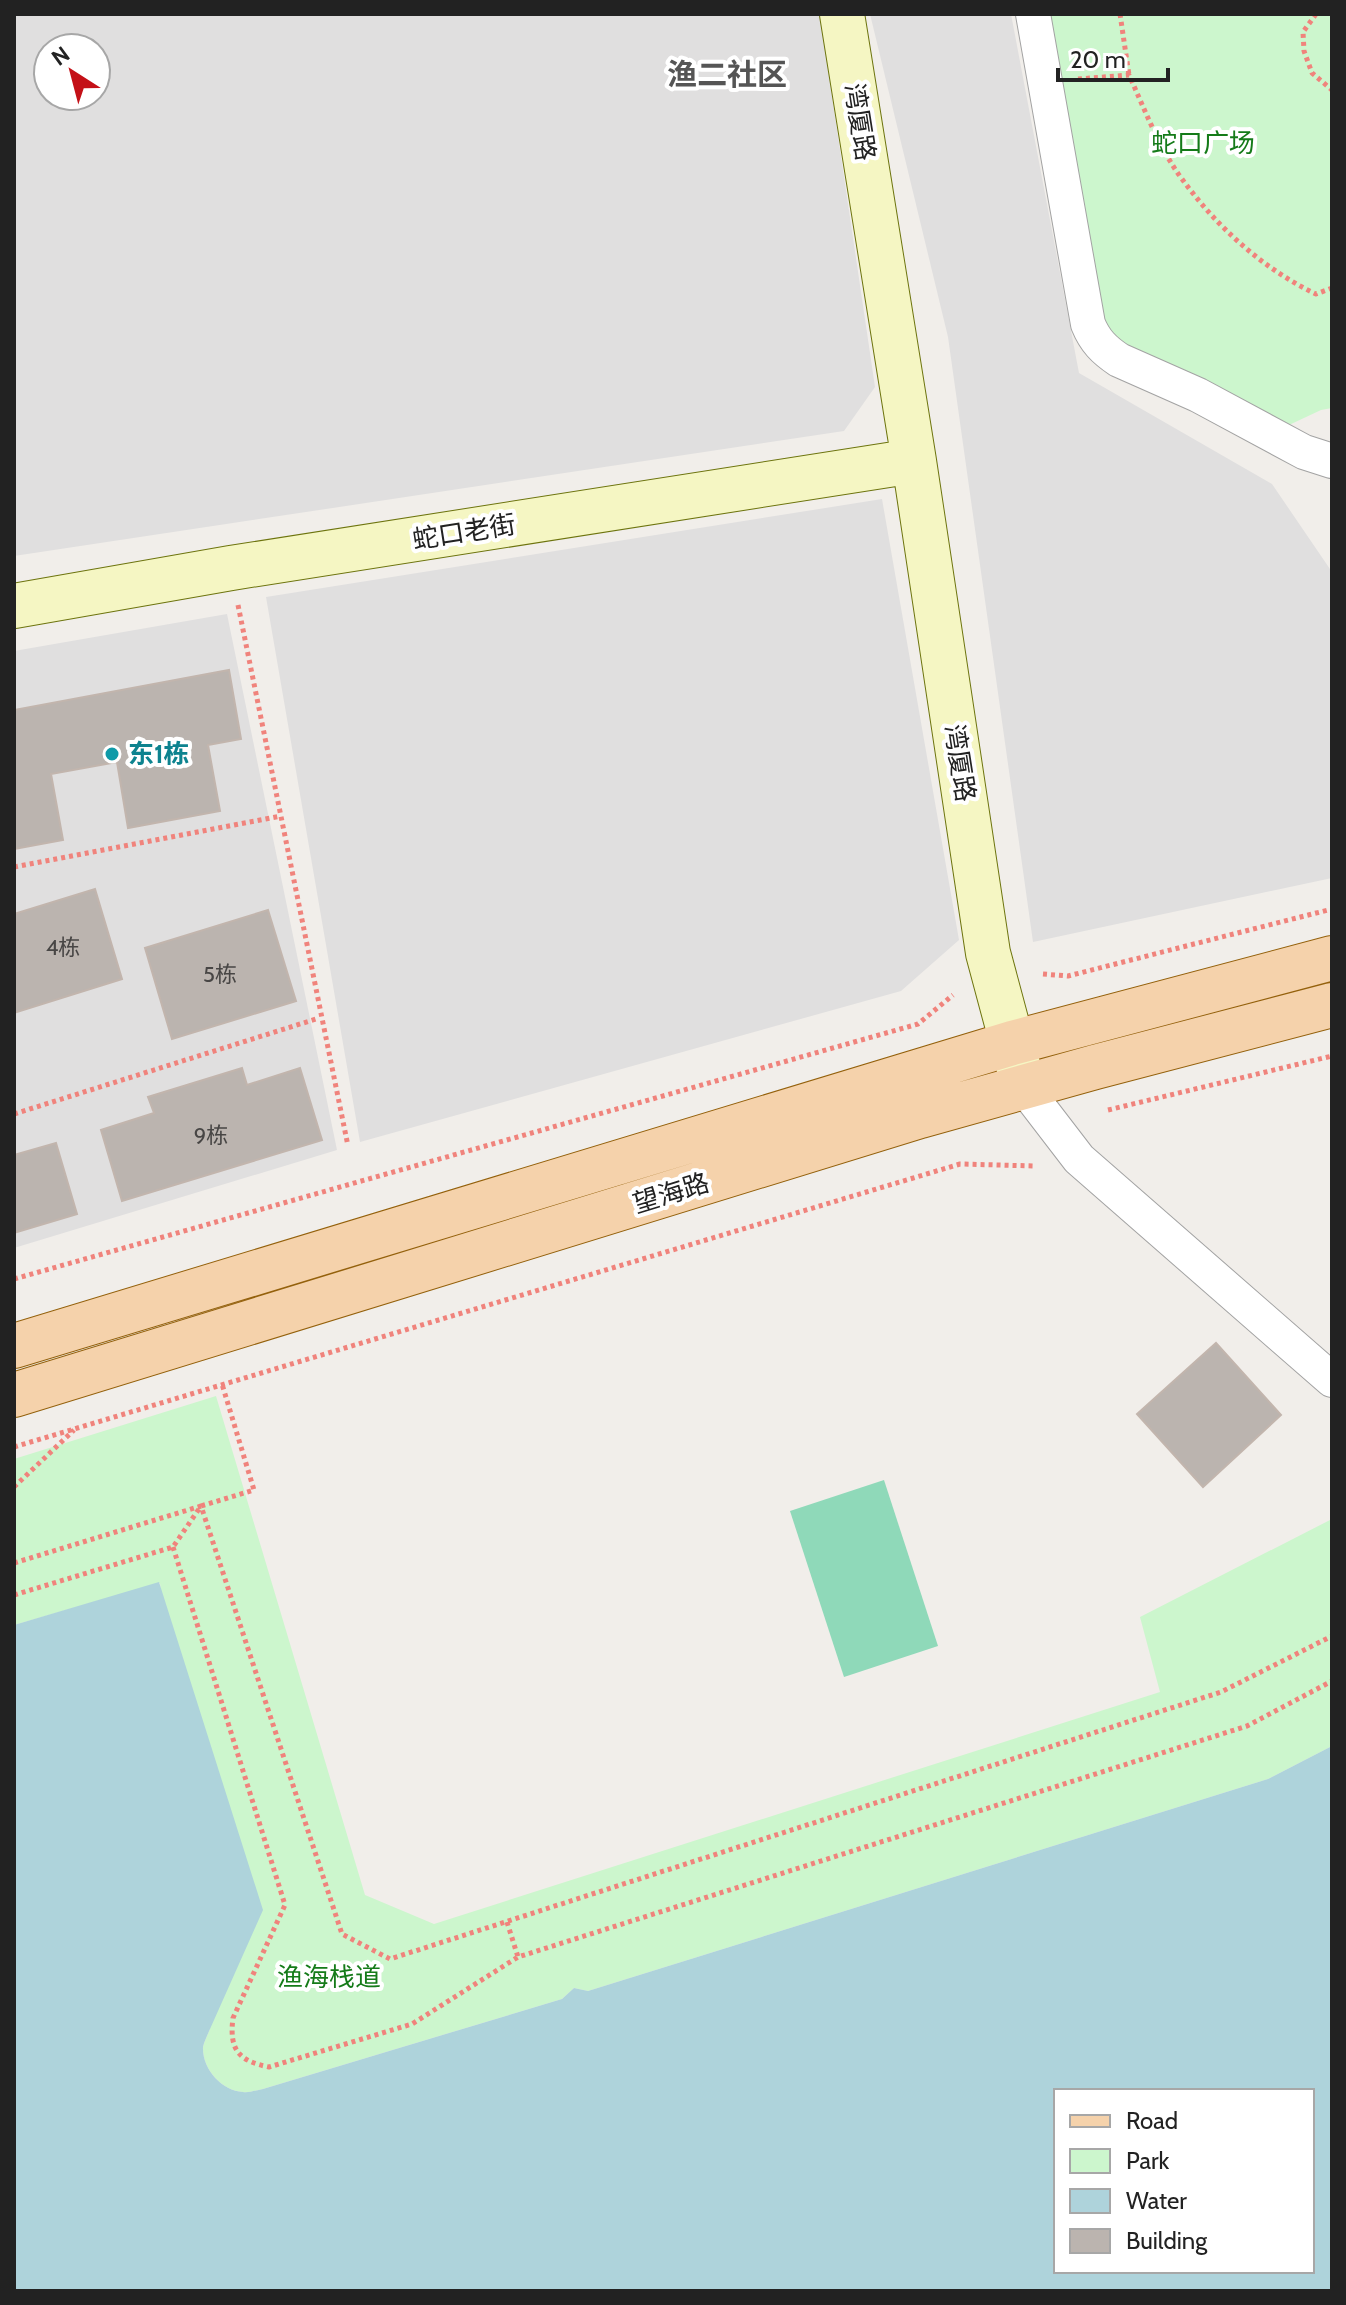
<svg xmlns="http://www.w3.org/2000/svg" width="1346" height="2305" font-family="Cabin,'Noto Sans SC',sans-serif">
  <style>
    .residential { fill: #e0dfdf; fill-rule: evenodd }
    .park { fill: #ccf6cd }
    .pitch { fill: #8fd9b9 }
    .water { fill: #aed3db; fill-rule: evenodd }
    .building { fill: #bbb4af; stroke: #c2b5ad; stroke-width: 2 }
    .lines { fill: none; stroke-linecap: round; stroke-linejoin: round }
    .street-casing { stroke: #a3a3a3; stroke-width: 36 }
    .secondary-casing { stroke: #6d740e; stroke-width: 46 }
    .primary-casing { stroke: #94610c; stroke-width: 46 }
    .path { stroke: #f0837c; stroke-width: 5; stroke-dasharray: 4 4; stroke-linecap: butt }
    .street { stroke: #fff; stroke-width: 34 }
    .secondary { stroke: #f5f6c3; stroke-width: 44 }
    .primary { stroke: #f5d2ab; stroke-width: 44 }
    .culture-dot { fill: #0f9aa8; stroke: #fff; stroke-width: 3 }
    .labels { text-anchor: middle; stroke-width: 8; stroke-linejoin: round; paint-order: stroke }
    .number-label { font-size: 22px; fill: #484645 }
    .street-label { font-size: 26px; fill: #222; stroke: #fff }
    .park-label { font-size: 26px; fill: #157b19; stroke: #fff }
    .culture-label { font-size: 26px; font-weight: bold; fill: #0d838f; stroke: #fff; text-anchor: start }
    .quarter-label { font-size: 30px; font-weight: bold; fill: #555; stroke: #fff }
  </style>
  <rect width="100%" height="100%" fill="#f1eeea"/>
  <path class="residential" d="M14,14H820L875,387L844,431L14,556ZM48,48H96V96H48Z
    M870,14H1011L1079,373L1272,484L1332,572V878L1033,942L948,337Z
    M882,499L959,940L901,991L360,1142L266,597Z
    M227,614L337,1150L14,1248V651Z"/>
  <path class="park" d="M1049,14H1332V408L1321,410L1289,425L1120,347L1104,325Z
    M216,1396L365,1895L434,1924L1160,1692L1140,1617L1332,1519V1746L1268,1779L588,1991L574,1988L562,1999L263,2089C257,2090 249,2093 243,2092C222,2091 202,2069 203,2047C204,2042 208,2034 210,2029L160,1583L14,1625V1459Z"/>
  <path class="pitch" d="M884,1480L938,1646L844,1677L790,1511Z"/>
  <path class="water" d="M159,1582L263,1910L210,2029C208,2034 204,2042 203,2047C202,2069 222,2091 243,2092C249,2093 257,2090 263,2089L562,1999L574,1988L588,1991L1268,1779L1332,1746V2291H14V1625ZM1056,2091H1312V2271H1056Z"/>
  <path class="building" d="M229,670L241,739L208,745L220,811L128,828L117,762L51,774L63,840L14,849V710Z
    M95,889L122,979L14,1013V914Z
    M268,910L296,1001L172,1039L145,948Z
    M242,1068L247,1085L300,1068L322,1140L122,1201L101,1130L154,1113L148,1097Z
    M56,1143L77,1214L14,1233V1155Z
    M1216,1343L1281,1415L1203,1487L1137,1414Z"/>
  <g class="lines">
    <g class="street-casing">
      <path id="street" d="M1033,14L1088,324C1095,341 1104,350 1119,360L1198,395L1304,452L1332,461
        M1023,1086L1079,1159L1332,1380"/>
    </g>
    <g class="secondary-casing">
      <path id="secondary" d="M842,14L914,461L988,953L1022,1080
        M14,606L231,568L914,461"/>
    </g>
    <g class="primary-casing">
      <path id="primary" d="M14,1346L1012,1043L1332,958
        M14,1395L920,1116L1095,1067L1332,1005"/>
    </g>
    <path class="path" d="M1120,14L1129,75
      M1316,14L1303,32L1304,51L1312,73L1332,90
      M1078,79L1129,75C1145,110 1159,148 1182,179C1217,227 1263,269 1316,294L1332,288
      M238,605L348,1146
      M14,867L281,816
      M1043,974L1068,976L1332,909
      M1108,1110L1332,1056
      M14,1114L316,1019
      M14,1279L918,1024L953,995
      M14,1447L960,1164L1035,1166
      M14,1487L74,1430
      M173,1547L285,1905L233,2018C229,2049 238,2061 269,2067L412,2024L518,1957L1247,1726L1332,1681
      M14,1563L201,1506L342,1934L390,1959L1221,1692L1332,1636
      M14,1595L173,1547L201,1506L254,1490L222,1384
      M507,1922L518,1957"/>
    <use href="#street" class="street"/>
    <use href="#secondary" class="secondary"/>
    <use href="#primary" class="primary"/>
  </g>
  <circle class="culture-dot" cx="112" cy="754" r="8"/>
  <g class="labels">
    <g class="number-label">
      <text x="63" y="955">4栋</text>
      <text x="220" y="982">5栋</text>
      <text x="211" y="1143">9栋</text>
    </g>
    <g class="street-label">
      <text transform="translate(860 122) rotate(81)" y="9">湾厦路</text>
      <text transform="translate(464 532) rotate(-9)" y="9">蛇口老街</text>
      <text transform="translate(960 763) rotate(81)" y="9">湾厦路</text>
      <text transform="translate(671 1193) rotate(-17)" y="9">望海路</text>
    </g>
    <g class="park-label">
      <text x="1203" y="152">蛇口广场</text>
      <text x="329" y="1986">渔海栈道</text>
    </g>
    <g class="culture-label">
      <text x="128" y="763">东1栋</text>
    </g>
    <g class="quarter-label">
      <text x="727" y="85">渔二社区</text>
    </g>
  </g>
  <rect width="1346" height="2305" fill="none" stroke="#222222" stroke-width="32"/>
  <rect x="1054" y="2089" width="260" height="184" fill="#ffffff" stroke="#a7a7a7" stroke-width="2"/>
  <rect x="1070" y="2115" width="40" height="12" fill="#f5d2ab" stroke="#a7a7a7" stroke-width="2"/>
  <text x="1126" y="2129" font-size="24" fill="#222222">Road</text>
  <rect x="1070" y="2149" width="40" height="24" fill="#ccf6cd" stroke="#a7a7a7" stroke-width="2"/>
  <text x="1126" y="2169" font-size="24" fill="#222222">Park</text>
  <rect x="1070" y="2189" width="40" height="24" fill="#aed3db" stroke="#a7a7a7" stroke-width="2"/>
  <text x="1126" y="2209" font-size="24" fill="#222222">Water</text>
  <rect x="1070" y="2229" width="40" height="24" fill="#bbb4af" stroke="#a7a7a7" stroke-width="2"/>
  <text x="1126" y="2249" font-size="24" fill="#222222">Building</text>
  <g transform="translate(72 72) rotate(324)"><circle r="38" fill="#ffffff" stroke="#a7a7a7" stroke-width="2"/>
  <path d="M0-6L14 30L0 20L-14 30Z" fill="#c41017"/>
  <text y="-12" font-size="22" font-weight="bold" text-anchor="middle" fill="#222222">N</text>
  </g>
  <path d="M1058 68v12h110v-12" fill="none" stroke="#222222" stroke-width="4"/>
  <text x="1070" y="68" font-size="24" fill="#222222" stroke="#ffffff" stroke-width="6" paint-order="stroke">20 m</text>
</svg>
